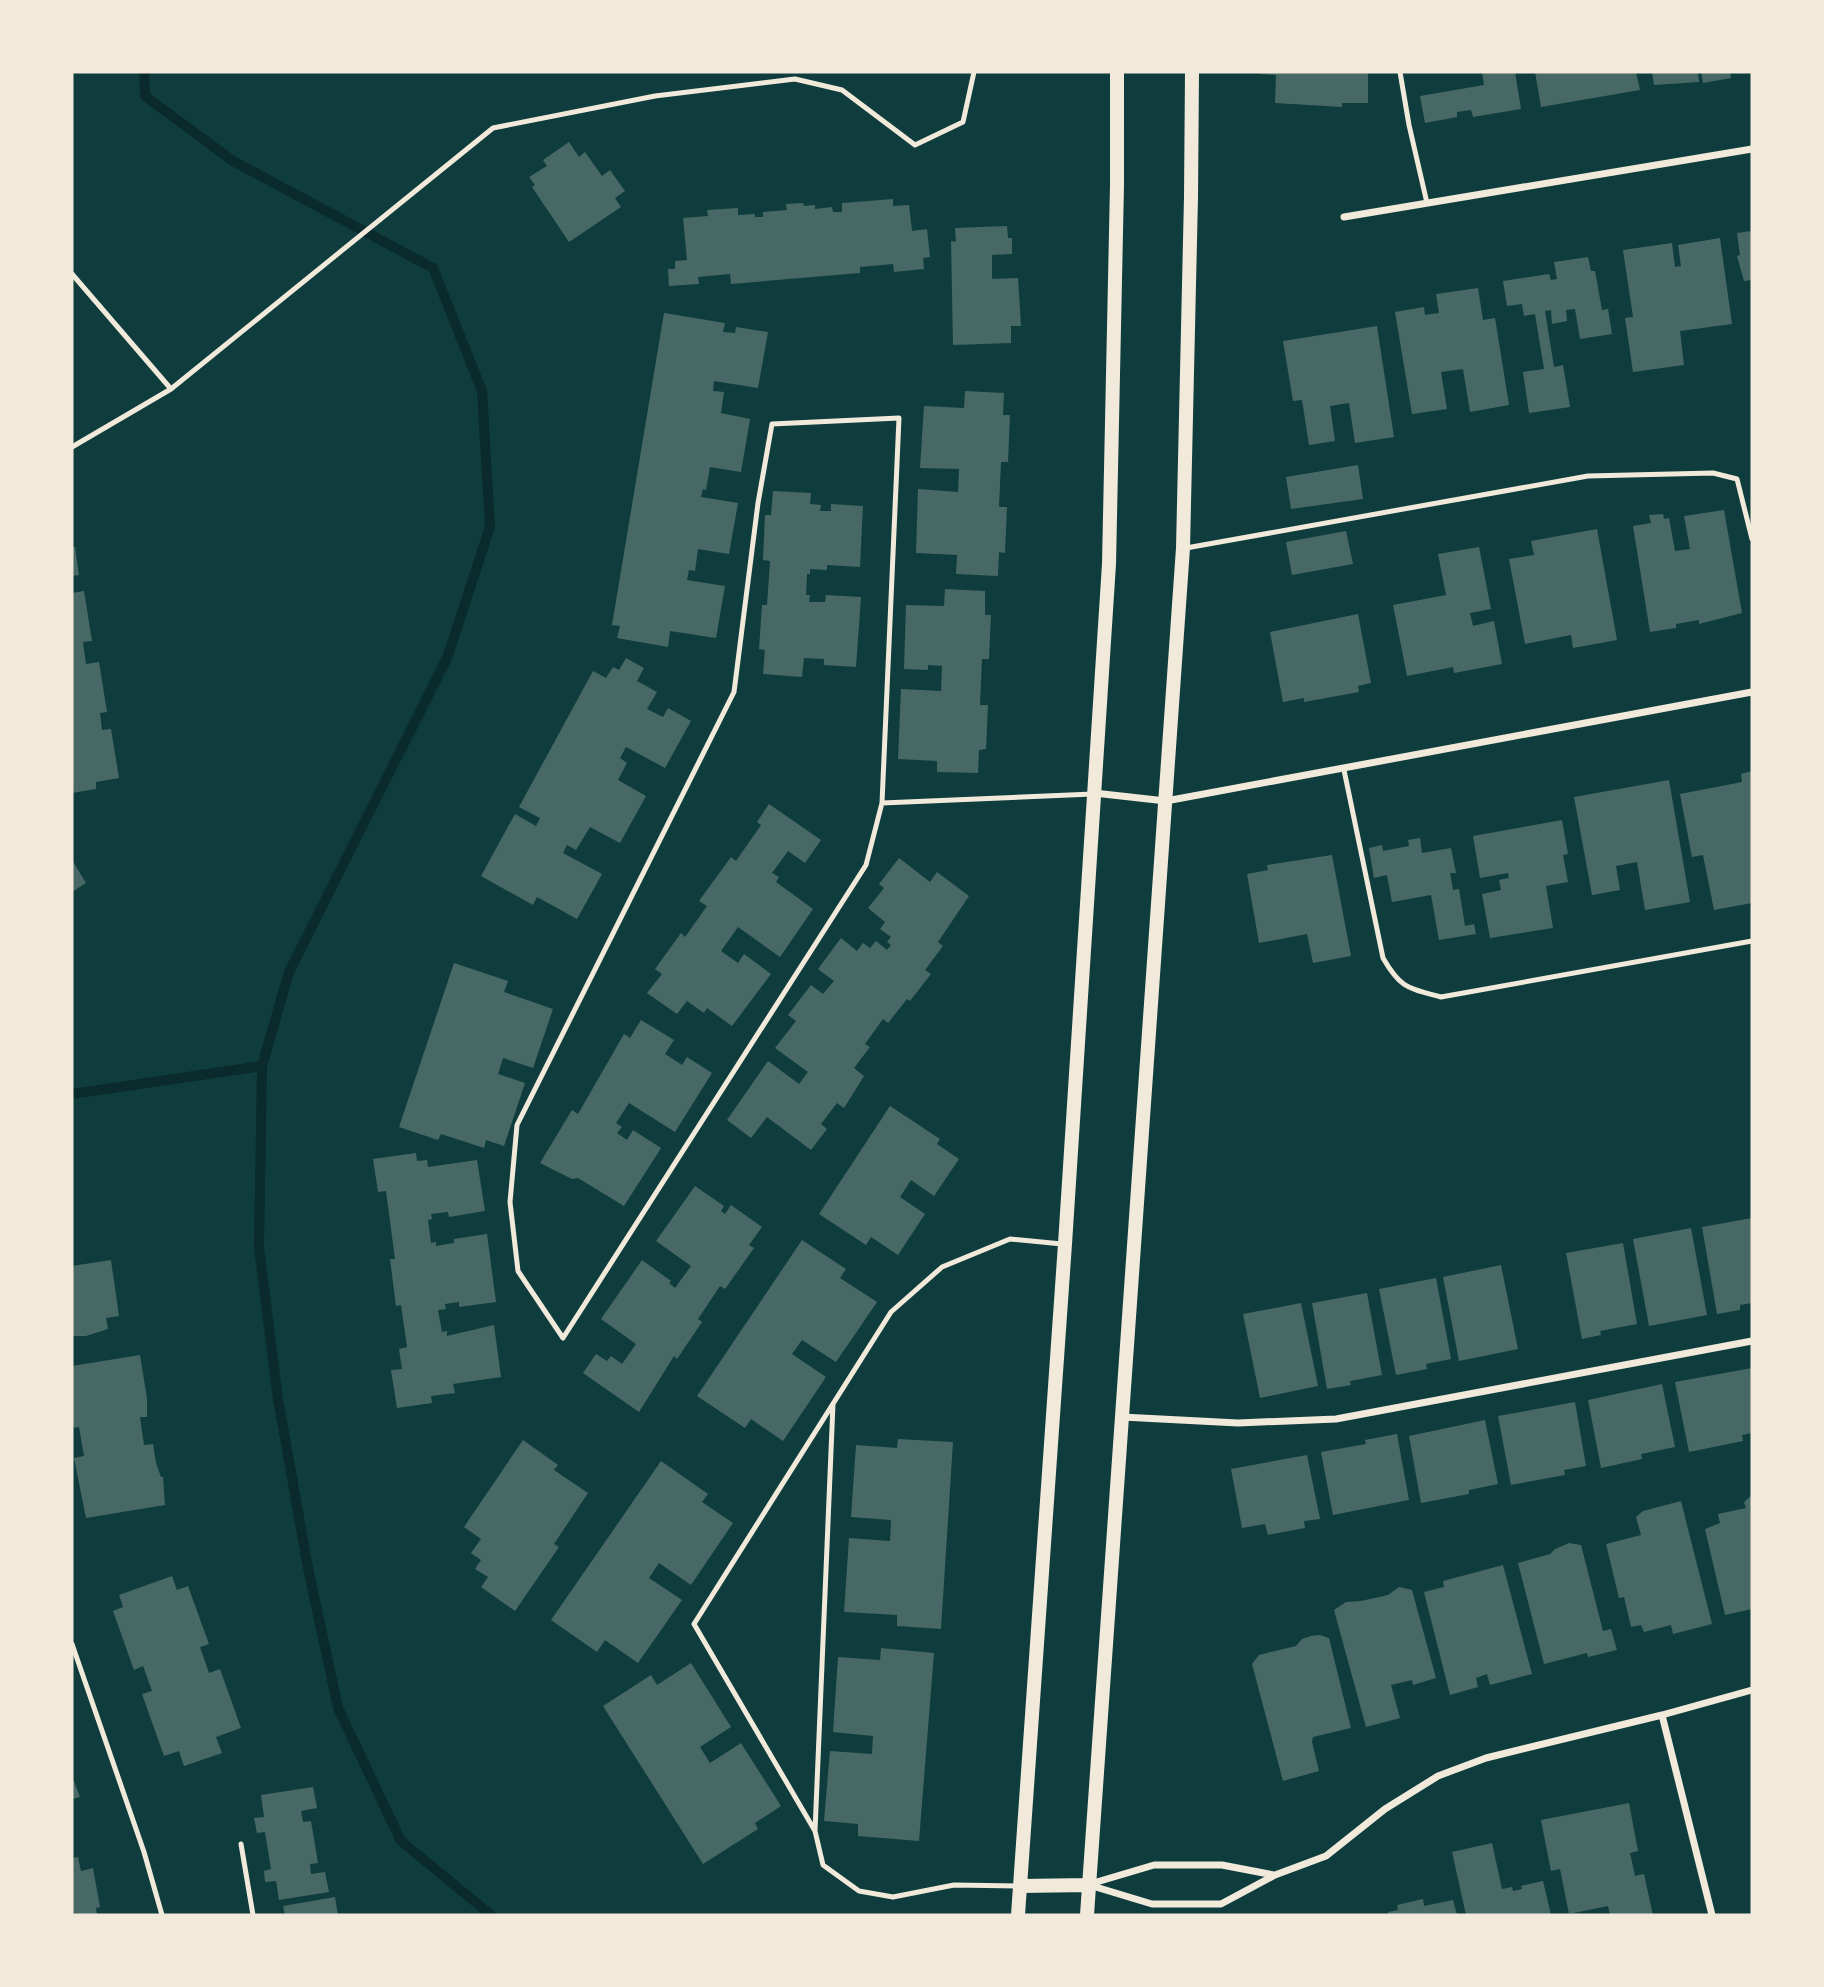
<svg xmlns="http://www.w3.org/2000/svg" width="1824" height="1987" font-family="Rubik,sans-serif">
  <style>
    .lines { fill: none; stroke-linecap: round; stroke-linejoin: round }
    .stream { stroke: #0a2a2b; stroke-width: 10 }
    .building { fill: #486865 }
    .service { stroke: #f1e9da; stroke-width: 5 }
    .minor { stroke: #f1e9da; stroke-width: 7 }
    .secondary { stroke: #f1e9da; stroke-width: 14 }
  </style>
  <rect width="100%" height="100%" fill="#0f3d3e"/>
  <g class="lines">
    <path class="stream" d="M144,72L145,96L233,161L433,268L482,391L490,527L447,658L289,972L262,1066L259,1247L278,1399L308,1568L338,1708L401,1841L491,1915
      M72,1094L262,1066"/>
  </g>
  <path class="building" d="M1260,72H1368V103H1342V107L1275,103L1276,75L1260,74Z
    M1482,72H1515L1521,109L1473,117L1471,110L1457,112V117L1425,123L1420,96L1484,85Z
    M1535,72H1636L1640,90L1541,107Z
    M1652,72H1698L1699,82L1654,85Z
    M1701,72H1730L1731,78L1703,83Z
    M569,142L579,157L585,152L602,176L610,170L625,191L615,198L621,207L569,242L532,187L535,185L529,177L547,166L543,160Z
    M893,199V206L909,205L912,231L927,229L930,257L923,258L924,269L894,272L893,264L860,267V273L731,284L730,274L698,277L699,284L669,286L668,269H675V261L687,260L683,218L708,216L707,210L738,208V215L755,214V217H763V212L787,210L786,204L803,203L804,206L815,205V209L832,207L833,212H842V203Z
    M1007,226L1008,238H1012V254L992,255V279L1018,278L1021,326H1011V343L953,345L951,241L956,242L955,228Z
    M1752,231V280L1744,281L1737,256L1740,255L1737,233Z
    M1720,238L1732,324L1680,331L1684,365L1633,372L1625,318L1633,317L1623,250L1672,243L1675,267L1681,266L1678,245Z
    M1588,257L1591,271H1595L1602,310L1608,309L1612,334L1580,339L1575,309L1566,310L1567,321L1552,324L1551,310L1545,311L1554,367L1563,365L1570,407L1529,413L1523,372L1544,369L1535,314L1524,316L1522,304L1507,306L1503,281L1549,274L1551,280L1557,279L1554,262Z
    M1478,288L1483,320L1495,318L1509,405L1470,412L1463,369L1441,372L1447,409L1412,414L1395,312L1424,307L1425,315L1439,313L1436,294Z
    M664,313L725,323L723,332L735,333L736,327L768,332L758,388L714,381L713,391L724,392L721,413L750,419L741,472L710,467L706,490L703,489L701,497L738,503L729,554L698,549L695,571L689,570L687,580L725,586L716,638L670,631L668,647L617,638L620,626L612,625Z
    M1377,326L1394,437L1355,443L1349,403L1330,406L1335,441L1309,445L1302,400L1293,401L1283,341Z
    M965,391L1004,393L1003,415H1010L1008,462H1001L999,507H1007L1005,553L999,552L998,576L956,574L957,555L916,553L918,489L958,492L959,469L920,468L924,406L964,408Z
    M1358,465L1363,499L1291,509L1286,477Z
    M773,491L811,493L810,504L821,505L820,511H831V504L863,506L860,567L827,565V570L810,569V574H807L806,595H810L809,602H825L826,595L861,597L856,667L824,665V659L804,658L802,677L763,674L765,650L759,649L762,605H767L770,561L763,560L765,515H771Z
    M1724,510L1742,613L1699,624V620L1676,624V628L1650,632L1633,526L1651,523L1649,515L1663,514L1664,519L1669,518L1675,551L1690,549L1684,516Z
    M1597,529L1617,640L1573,648L1571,635L1525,644L1509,559L1534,555L1531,541Z
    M1346,531L1353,564L1292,575L1286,542Z
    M72,547H75L79,575L72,576Z
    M1479,547L1491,609L1470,613L1473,626L1494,621L1502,664L1454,673L1453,667L1407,676L1393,605L1446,595L1438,554Z
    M945,589L985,591V615H991L989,659H982L980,705H988L986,749L979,750L978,773L937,772V761L898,759L901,689L941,691L942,666L928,665V670L904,669L906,605L944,606Z
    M84,591L92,641L83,642L86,664L99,662L107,712L100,713L102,730L111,729L119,778L96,782V789L72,793V593Z
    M1358,614L1371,683L1358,686L1359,692L1304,702V698L1283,702L1270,632Z
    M626,658L644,668L637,681L657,692L647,709L663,717L668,708L691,721L665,768L626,747L620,758L627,763L618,780L646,796L620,843L590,827L576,850L567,845L563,853L602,874L577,919L537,897L533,905L481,876L515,814L536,826L540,818L519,807L593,671L606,678L613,667L619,670Z
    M1752,771V903L1714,910L1703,855L1692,857L1680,794L1742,782L1741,774Z
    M1669,780L1690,902L1645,910L1637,862L1616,866L1620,890L1592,895L1574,797Z
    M769,804L821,840L805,863L788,851L772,873L779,877L776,882L813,909L780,957L738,927L721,951L738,963L744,954L771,974L732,1026L707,1008L704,1013L687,1001L677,1014L647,993L662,974L655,969L681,933L685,937L707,906L699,901L731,857L736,861L761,825L757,822Z
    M1562,820L1568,854L1563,855L1568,882L1546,886L1553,928L1490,938L1482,894L1501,890L1499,880L1509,878L1508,873L1480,878L1473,836Z
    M1420,838L1422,853L1451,848L1456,873H1450L1453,890L1459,889L1465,926L1474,924L1476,934L1439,940L1431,895L1392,902L1387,875L1374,878L1369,848L1382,845L1383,851L1409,846L1408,840Z
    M1332,855L1351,956L1313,963L1307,934L1259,943L1247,874L1268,870L1267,865Z
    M899,858L930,882L937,872L969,896L938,942L943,946L925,970L931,974L910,1001L907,999L888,1023L883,1019L865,1044L870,1047L854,1068L864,1076L844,1108L837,1103L821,1124L827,1129L811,1150L767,1117L751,1138L727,1120L768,1061L799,1084L808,1072L775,1048L796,1021L788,1015L811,985L823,994L834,981L818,969L841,938L857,951L863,943L870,948L876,941L887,950L891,945L887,942L891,937L880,929L885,922L868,908L884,888L879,884Z
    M72,860L86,883L72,892Z
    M454,963L508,981L504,992L553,1009L533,1068L503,1058L498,1074L525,1083L504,1146L486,1140L484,1148L441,1134L438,1140L399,1127Z
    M641,1020L674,1040L665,1054L682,1065L687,1057L712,1073L675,1132L629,1103L616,1123L622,1127L617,1133L627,1140L633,1130L661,1148L624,1206L578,1178L572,1179L540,1163L572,1110L578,1114L624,1034L630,1038Z
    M890,1106L940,1139L937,1144L959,1159L934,1196L911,1180L900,1197L925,1214L898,1255L871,1237L866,1245L819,1214Z
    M416,1153L417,1161L427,1160L428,1167L477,1160L485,1211L449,1217L448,1212L431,1214L432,1219L428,1220L431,1243L436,1242V1246L454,1243V1239L487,1234L496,1302L459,1307V1302L445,1304L446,1309L438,1310L442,1332L447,1331V1336L494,1325L501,1377L453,1384L455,1393L431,1396L432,1403L397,1408L391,1370L402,1369L399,1349L407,1347L401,1305L396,1306L390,1259H395L386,1191L378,1192L373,1159Z
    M695,1186L724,1206L721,1211L725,1214L731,1205L762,1227L749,1245L754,1248L725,1289L720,1286L698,1319L702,1322L677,1359L674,1356L639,1412L583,1373L596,1354L607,1361L611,1356L622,1364L636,1344L601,1319L642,1260L671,1281L669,1283L675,1288L691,1266L656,1241Z
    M1752,1218V1303L1740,1305V1310L1717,1314L1702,1227Z
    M1691,1228L1707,1315L1649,1326L1633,1239Z
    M802,1240L846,1269L840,1278L877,1302L836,1362L802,1340L792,1354L826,1377L783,1441L751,1419L745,1428L697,1396Z
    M1623,1243L1637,1324L1600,1331L1601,1335L1582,1339L1566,1253Z
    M111,1260L119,1316L106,1318L108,1329L86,1336H72V1266Z
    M1501,1265L1518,1349L1459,1361L1443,1277Z
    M1436,1278L1451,1359L1426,1364L1427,1369L1396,1375L1379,1289Z
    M1367,1293L1382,1375L1350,1381L1351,1385L1327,1389L1312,1303Z
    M1301,1303L1318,1386L1260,1398L1243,1314Z
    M140,1355L147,1398V1417H140L144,1445L153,1444L156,1463L161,1477H163L165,1505L86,1518L74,1458L84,1456L79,1427L72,1428V1366Z
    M1752,1368V1433L1742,1435L1743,1441L1689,1452L1675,1382Z
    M1662,1384L1675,1447L1641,1454L1642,1459L1601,1468L1588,1400Z
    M1575,1402L1586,1466L1564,1470L1565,1475L1511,1485L1498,1416Z
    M1485,1420L1498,1484L1469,1490V1494L1421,1503L1409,1436Z
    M1397,1434L1409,1500L1333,1515L1321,1452L1366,1444L1365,1440Z
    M898,1439L953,1442L941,1629L897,1626V1615L844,1612L849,1538L890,1541L891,1520L851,1517L856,1445L897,1448Z
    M523,1440L558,1465L554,1470L588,1493L554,1544L559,1547L515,1611L481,1587L488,1577L475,1569L481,1560L471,1553L481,1539L464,1527Z
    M1307,1455L1320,1519L1304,1521L1305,1528L1268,1535L1265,1524L1242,1528L1231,1469Z
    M661,1461L708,1494L702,1502L733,1523L691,1585L659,1563L649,1578L682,1600L638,1663L605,1640L597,1652L551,1620Z
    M1752,1495V1609L1725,1615L1705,1529L1720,1523L1718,1514L1746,1508L1744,1502Z
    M1681,1501L1712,1624L1673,1634L1671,1625L1644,1632L1641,1625L1631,1627L1624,1597L1619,1598L1606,1544L1641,1535L1636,1517L1643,1511Z
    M1569,1543L1581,1545L1603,1631L1611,1629L1617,1650L1588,1657L1587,1653L1544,1664L1518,1563L1550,1554L1555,1549Z
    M1503,1565L1532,1674L1490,1685L1487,1674L1476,1678L1478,1687L1450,1695L1424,1592L1444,1587L1443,1581Z
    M172,1576L177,1590L188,1586L209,1644L200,1647L209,1673L220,1669L241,1728L216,1737L222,1753L184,1766L179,1751L164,1756L142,1694L152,1691L143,1666L134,1670L113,1611L123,1607L119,1595Z
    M1399,1587L1412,1590L1436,1678L1413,1685L1412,1680L1391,1685L1400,1718L1366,1727L1334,1610L1346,1602L1361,1601L1388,1595Z
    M1320,1635L1329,1638L1351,1728L1313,1737L1312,1742L1319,1771L1283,1781L1252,1664L1259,1655L1296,1646L1302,1639L1311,1636Z
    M881,1648L934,1653L919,1841L858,1836V1824L824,1821L830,1751L872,1754L873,1736L833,1732L838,1657L880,1660Z
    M691,1663L731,1727L700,1747L710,1763L741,1743L781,1806L755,1823L758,1829L703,1864L603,1706L651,1675L657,1685Z
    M72,1776L80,1797L72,1799Z
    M313,1787L317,1808L301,1811L303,1822L311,1821L318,1863L310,1864L311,1874L325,1872L329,1892L279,1900L276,1881L265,1882L264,1871L271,1869L265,1832L257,1833L254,1818L264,1817L261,1795Z
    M1629,1803L1638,1851L1630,1853L1635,1876L1644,1874L1653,1915H1610L1608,1906L1569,1914L1560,1869L1551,1871L1541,1820Z
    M1492,1843L1502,1889L1512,1887L1513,1891L1522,1889L1521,1886L1543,1881L1551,1915H1466L1452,1852Z
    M78,1857L81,1871L93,1868L100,1907L96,1908L97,1915H72V1858Z
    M335,1897L338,1915H285L283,1906Z
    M1423,1899L1424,1906L1453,1900L1457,1915H1389L1388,1912L1398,1910L1397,1905Z"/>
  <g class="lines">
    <path class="service" d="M1400,72L1409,125L1427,203
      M72,274L171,389L493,128L655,96L795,79L842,90L915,145L963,122L974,72
      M72,447L171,389
      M1186,548L1588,476L1713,473L1737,479L1752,539
      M1344,770L1383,958C1401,989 1408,988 1441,997L1752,941
      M882,803L866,865L563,1338L518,1271L510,1202L517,1125L734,692L758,503L772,424L899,418L882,803L1093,794
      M72,1644L144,1852L162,1915
      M815,1831L833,1404
      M241,1844L253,1915
      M1019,1886L954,1885L893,1897L859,1891L823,1865L815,1831L694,1624L891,1312L942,1267L1010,1239L1062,1244"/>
    <path class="minor" d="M1344,217L1752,149
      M1094,793L1166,801L1752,692
      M1122,1417L1238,1423L1336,1419L1752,1341
      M1662,1715L1712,1915
      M1090,1884L1154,1865H1222L1274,1875
      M1089,1885L1152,1904H1221L1275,1875L1326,1856L1385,1809L1438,1776L1486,1758L1662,1715L1752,1690"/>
    <path class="secondary" d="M1020,1886L1089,1885
      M1018,1915L1065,1244L1109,564L1117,185V72
      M1087,1915L1183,548L1191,197L1192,72"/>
  </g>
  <rect width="1824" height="1987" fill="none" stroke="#f1e9da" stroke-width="147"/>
</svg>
